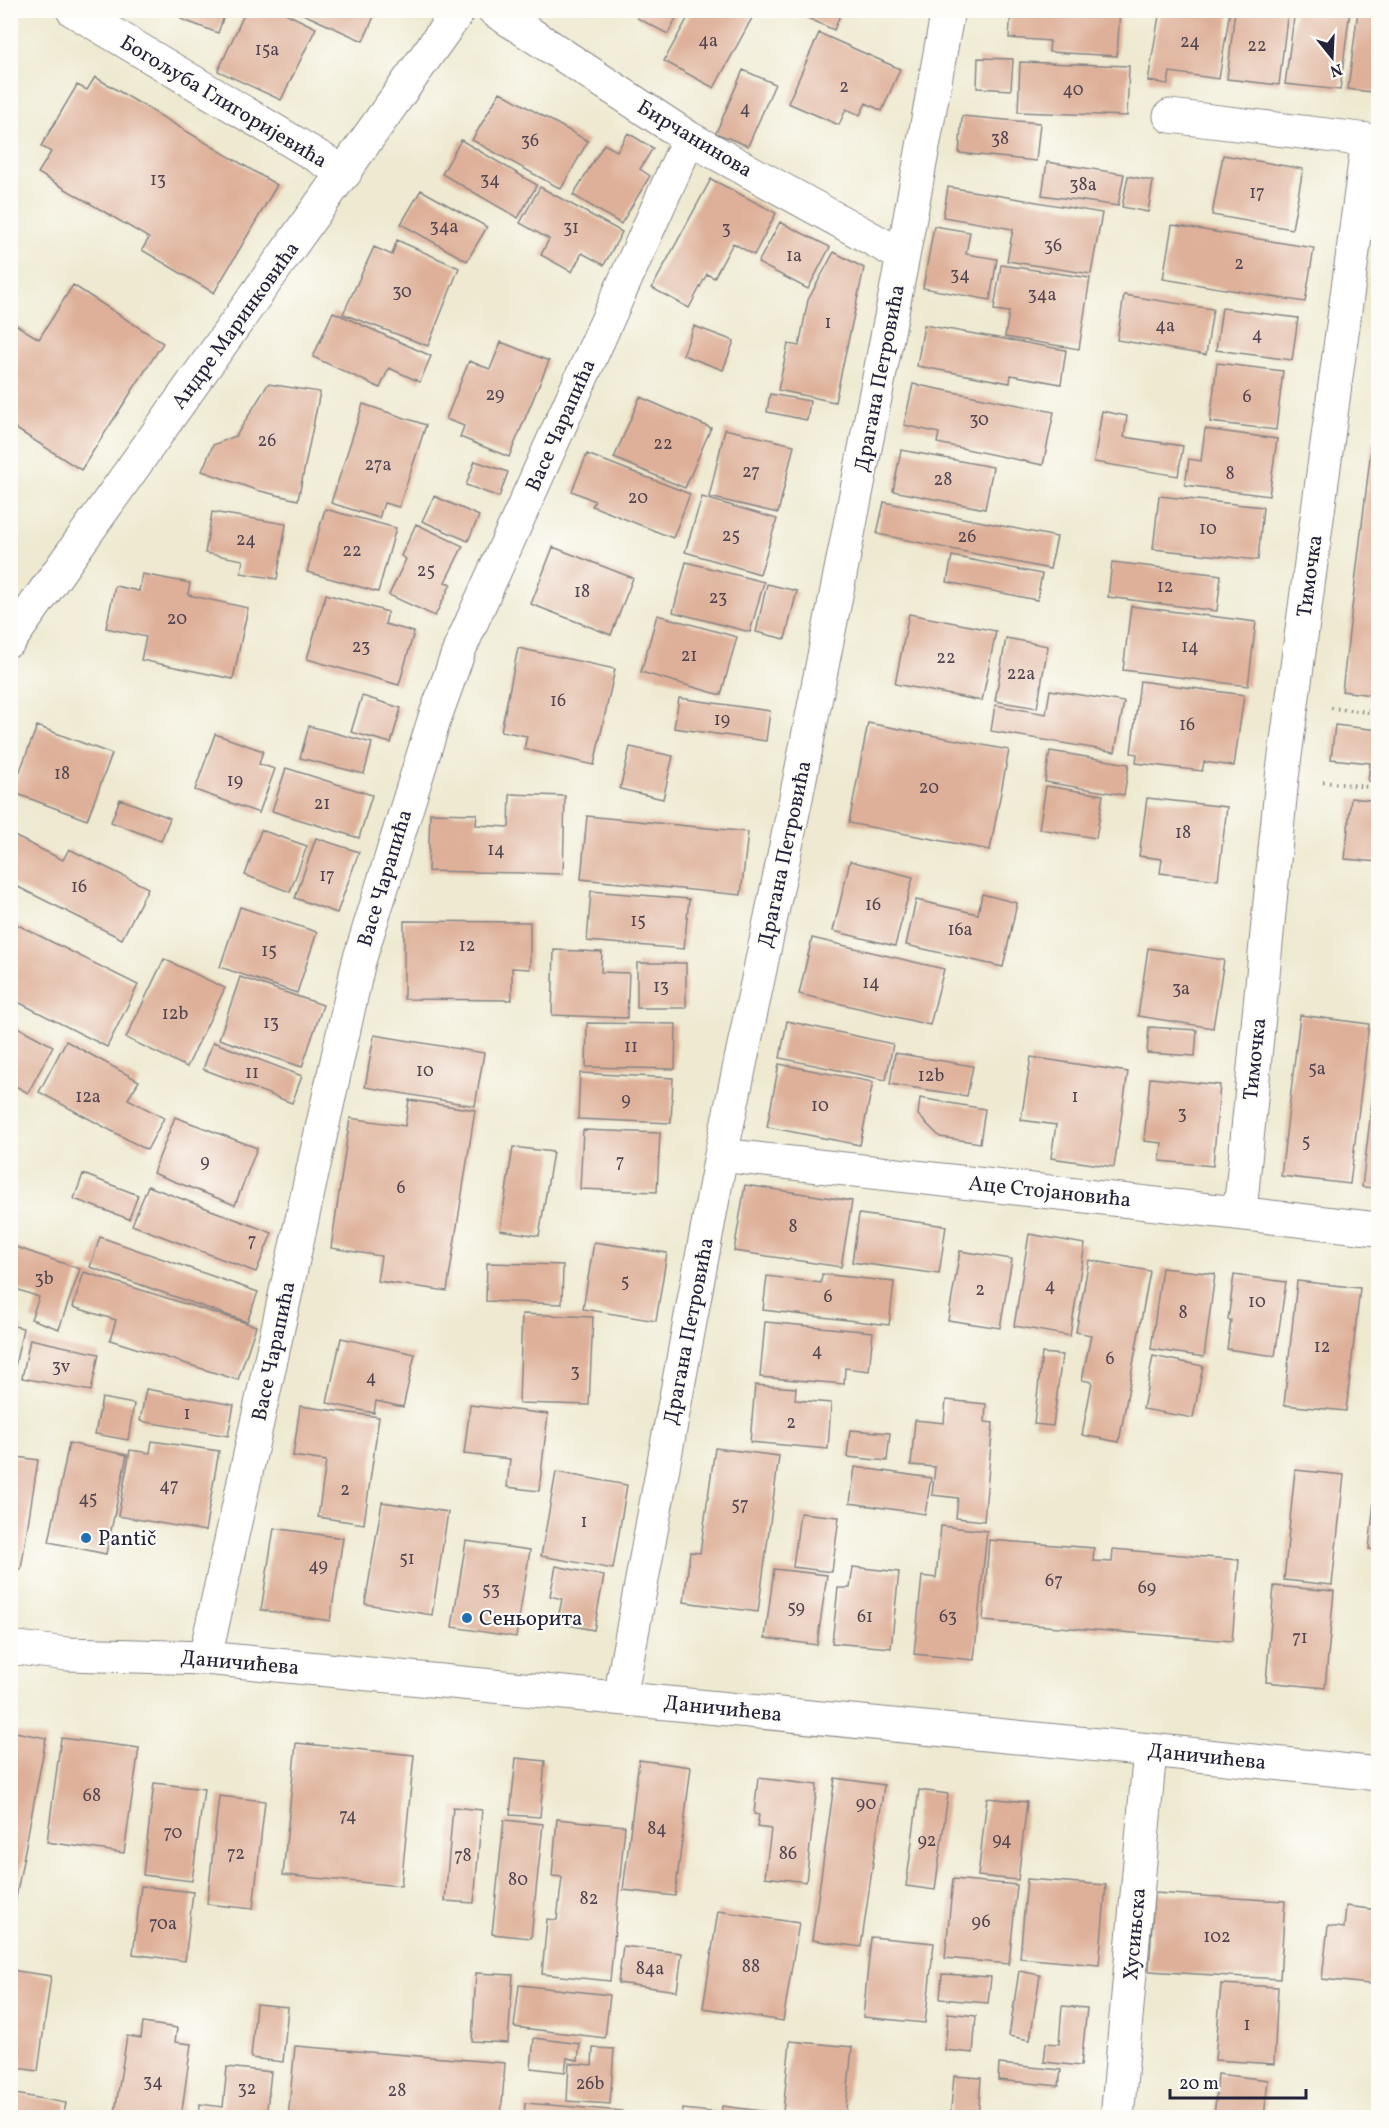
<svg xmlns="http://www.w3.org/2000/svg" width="1389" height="2128" font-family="Vollkorn,serif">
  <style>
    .building { fill: #deb099 }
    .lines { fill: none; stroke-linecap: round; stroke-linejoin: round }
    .minor-casing { stroke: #888686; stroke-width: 35 }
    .path { stroke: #888686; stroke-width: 4; stroke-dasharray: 1.5 4.5; stroke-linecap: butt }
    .minor { stroke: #fff; stroke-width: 33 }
    .poi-dot { fill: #1f6fb2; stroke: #fdfcf7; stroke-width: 2 }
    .labels { text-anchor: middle; stroke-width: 4.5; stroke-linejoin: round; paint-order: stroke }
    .number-label { font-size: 18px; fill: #514652 }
    .street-label { font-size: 21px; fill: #22223b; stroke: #fdfcf7 }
    .poi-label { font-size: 21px; fill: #22223b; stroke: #fdfcf7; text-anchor: start }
  </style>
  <rect width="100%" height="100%" fill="#fdfcf7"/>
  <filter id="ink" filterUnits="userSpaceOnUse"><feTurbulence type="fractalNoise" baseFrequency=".0167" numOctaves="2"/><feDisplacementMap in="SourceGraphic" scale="12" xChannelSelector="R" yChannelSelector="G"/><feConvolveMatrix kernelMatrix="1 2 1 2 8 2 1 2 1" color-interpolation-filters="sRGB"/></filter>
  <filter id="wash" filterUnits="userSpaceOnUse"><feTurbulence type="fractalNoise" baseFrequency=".008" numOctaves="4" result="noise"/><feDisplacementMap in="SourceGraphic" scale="24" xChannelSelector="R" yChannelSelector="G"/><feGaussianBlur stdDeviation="1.35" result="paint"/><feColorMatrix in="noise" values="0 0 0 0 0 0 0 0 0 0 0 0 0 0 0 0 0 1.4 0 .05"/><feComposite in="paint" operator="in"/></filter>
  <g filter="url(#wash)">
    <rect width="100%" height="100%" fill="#eee9d0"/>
    <g id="blocks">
      <path class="building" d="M184,10H226L218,33L181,19Z
        M246,10H279L316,28L281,100L218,71Z
        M294,10H377L363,41Z
        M640,10H680L668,34L637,18Z
        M692,10H738L752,18L714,88L664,61Z
        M800,10H842L834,30L799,14Z
        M884,10H910L909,17L884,13Z
        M1011,10H1120L1117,56L1049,52L1050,41L1009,38Z
        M1160,10H1230L1219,79L1170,72L1168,84L1148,81Z
        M1235,10H1288L1279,85L1227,79Z
        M1295,10H1350L1340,90L1285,84Z
        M1358,10H1378V93L1348,89Z
        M819,33L900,69L882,111L866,103L860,115L846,109L839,125L788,103Z
        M978,58L1013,59L1011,90L977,88Z
        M1020,62L1129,66L1127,116L1018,112Z
        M743,70L775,84L748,146L716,133Z
        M95,77L277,185L214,293L142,250L149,238L38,173L51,152L41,146L77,85L87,90Z
        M500,92L588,141L561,189L472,140Z
        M962,116L1040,123L1036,161L959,153Z
        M628,133L653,148L640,169L650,176L621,224L573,195L604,144L617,151Z
        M461,140L537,185L518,218L442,174Z
        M1223,155L1303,169L1292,229L1212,215Z
        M1047,162L1124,174L1118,206L1042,195Z
        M1128,176L1153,181L1148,212L1122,207Z
        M711,179L776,213L754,255L733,243L714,278L707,274L689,308L652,288Z
        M540,187L622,232L604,265L582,253L572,272L541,255L549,239L520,223Z
        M948,187L1102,213L1091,274L1007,261L1013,229L943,217Z
        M421,190L487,227L467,261L401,224Z
        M780,222L830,247L808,289L758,263Z
        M1172,225L1314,248L1305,302L1163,279Z
        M934,226L970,232L966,254L997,259L990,300L923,288Z
        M397,240L459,268L428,346L343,314L374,247L392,255Z
        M834,252L864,268L835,402L778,390L788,344L799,346L808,300Z
        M1001,265L1090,278L1079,349L1005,337L1009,312L994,310Z
        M73,285L163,343L81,470L10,425V321L39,339Z
        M1124,295L1213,309L1206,355L1117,340Z
        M1222,308L1298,318L1292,360L1216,350Z
        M333,312L431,356L420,382L389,368L380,388L313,357Z
        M924,325L1066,350L1061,384L1011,375L1010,383L917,366Z
        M694,326L734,341L723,370L683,355Z
        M501,342L549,361L509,457L460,437L464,426L446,419L469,361L490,369Z
        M1217,363L1283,371L1276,430L1210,422Z
        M268,384L320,392L298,500L256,490L202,471L213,445L236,436Z
        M913,384L1054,412L1043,465L937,443L939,433L904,425Z
        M770,394L810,401L807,420L767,412Z
        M640,397L711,428L685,488L614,458Z
        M363,404L426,425L399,507L384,503L379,518L331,503Z
        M1102,411L1127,416L1124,437L1183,446L1178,476L1094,462Z
        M725,429L794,445L778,513L709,497Z
        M1205,429L1277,439L1269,496L1185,485L1189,459L1201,461Z
        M1372,441L1378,442V696L1342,691Z
        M901,450L993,467L985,509L893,491Z
        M587,454L690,494L673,538L592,506L595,501L572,491Z
        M475,461L508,472L499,497L466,485Z
        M434,496L479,516L468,541L422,521Z
        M1159,496L1263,507L1258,560L1153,549Z
        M702,497L777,519L760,574L685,552Z
        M884,502L1057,537L1050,569L877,534Z
        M325,509L396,528L378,592L307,572Z
        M212,512L286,524L277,579L241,573L243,560L205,553Z
        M416,524L463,546L445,582L451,584L435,616L389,595L406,559L401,556Z
        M553,547L633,578L611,635L531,604Z
        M952,556L1042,574L1037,600L947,582Z
        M686,562L764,582L750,632L673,612Z
        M1112,562L1221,575L1217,611L1108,597Z
        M142,574L190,583L188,595L248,608L233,679L141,660L146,637L106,628L115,586L139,591Z
        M767,584L797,591L785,639L756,632Z
        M326,594L388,612L385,624L414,632L399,685L307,659Z
        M1131,606L1256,622L1248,686L1123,670Z
        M909,614L996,631L982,701L895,684Z
        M657,615L737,637L721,695L641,672Z
        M1006,638L1048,646L1037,708L995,701Z
        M518,648L615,669L594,765L524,749L527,736L501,731Z
        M1140,681L1244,695L1234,766L1204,762L1202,771L1136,763L1137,754L1131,753Z
        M1050,690L1124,702L1115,752L991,731L995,705L1046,714Z
        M362,696L401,708L391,743L351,732Z
        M679,698L770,711L766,741L674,728Z
        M868,723L1009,750L990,850L849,823Z
        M1335,725L1378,730V783L1368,781L1370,763L1331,759Z
        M37,726L112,754L87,820L12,792Z
        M309,726L372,743L364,774L300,758Z
        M215,734L263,751L259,764L275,769L259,813L195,790Z
        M630,747L673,756L663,799L620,789Z
        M1050,751L1129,764L1124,795L1045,782Z
        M286,768L372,795L359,838L272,811Z
        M1046,786L1103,795L1096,838L1039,829Z
        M510,794L565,796L563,874L428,871L430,813L477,814L476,825L509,827Z
        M1147,798L1227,807L1218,880L1160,873L1162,859L1139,856Z
        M1351,798L1378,801V862L1345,859Z
        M120,799L170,818L161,841L111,822Z
        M587,816L748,832L741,895L581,879Z
        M261,830L307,846L290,892L245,875Z
        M10,834L63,860L69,849L148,888L122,939L10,883Z
        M316,838L359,852L337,913L295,898Z
        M850,861L913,877L895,946L833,931Z
        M591,891L689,899L684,949L587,941Z
        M982,894L1017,903L1003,967L906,945L916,900L978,914Z
        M240,907L317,932L297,993L220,967Z
        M10,921L138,985L107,1047L10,998Z
        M404,921L530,922V969L512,968V1000L404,999Z
        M812,938L944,969L930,1025L799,994Z
        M1148,948L1224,960L1213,1028L1138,1016Z
        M554,950L602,952L601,972L629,973L627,1018L552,1015Z
        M164,959L225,988L187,1067L126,1038Z
        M637,963H686V1008H637Z
        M240,977L323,1005L302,1067L219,1039Z
        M1300,1015L1369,1024L1350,1184L1281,1176Z
        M787,1021L893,1044L886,1080L780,1058Z
        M10,1023L53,1046L28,1093L10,1083Z
        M587,1023L676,1024L675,1069L586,1067Z
        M1149,1027L1197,1030L1195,1056L1147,1053Z
        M374,1035L484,1053L475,1106L365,1087Z
        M66,1041L139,1081L128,1099L164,1118L147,1150L39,1092Z
        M213,1042L302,1076L292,1103L203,1069Z
        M895,1053L973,1066L967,1096L890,1084Z
        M1031,1057L1128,1072L1114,1167L1051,1158L1056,1125L1021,1120Z
        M779,1064L873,1082L860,1145L767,1127Z
        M580,1073L673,1078L671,1123L578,1119Z
        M1150,1078L1220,1085L1213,1166L1160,1161L1162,1143L1144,1141Z
        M1373,1093H1378V1188L1362,1187Z
        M920,1098L985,1109L980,1143L940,1137L918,1115Z
        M409,1100L475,1110L447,1291L377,1281L381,1256L331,1248L350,1118L405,1126Z
        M175,1117L257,1148L235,1205L153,1173Z
        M583,1130L660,1133L657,1192L580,1189Z
        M513,1147L553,1152L539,1236L500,1230Z
        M83,1174L138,1195L129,1219L74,1199Z
        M745,1185L852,1201L841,1267L734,1251Z
        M148,1186L272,1233L256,1272L132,1225Z
        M859,1214L946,1226L939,1274L852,1262Z
        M1029,1234L1085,1244L1070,1336L1014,1326Z
        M100,1237L258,1292L247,1322L90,1267Z
        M594,1242L667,1253L656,1321L583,1309Z
        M10,1245L80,1269L59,1329L31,1319L39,1297L10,1287Z
        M960,1251L1012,1259L1000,1328L948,1320Z
        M1089,1260L1150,1271L1119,1442L1082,1435L1092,1382L1082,1380L1091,1335L1076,1332Z
        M487,1263L563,1265L562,1304L486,1301Z
        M1162,1268L1215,1274L1204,1357L1151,1349Z
        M84,1272L256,1326L238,1380L110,1340L116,1320L73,1307Z
        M822,1274L894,1282L889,1325L763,1310L767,1276L821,1283Z
        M1234,1275L1286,1282L1275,1356L1227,1349L1231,1320H1228Z
        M1297,1281L1360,1288L1346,1411L1284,1405Z
        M522,1314L593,1317L589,1405L519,1403Z
        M765,1322L873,1332L869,1371L845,1368L844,1384L760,1377Z
        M10,1325L23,1328L12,1381H10Z
        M341,1338L415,1354L403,1407L376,1401L374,1413L327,1403Z
        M30,1339L99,1354L91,1391L22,1378Z
        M1042,1353L1062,1355L1053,1426L1034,1424Z
        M1153,1356L1203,1366L1193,1418L1143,1409Z
        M755,1385L796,1388L795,1400L831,1403L828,1449L750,1442Z
        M146,1389L234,1405L228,1436L140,1421Z
        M102,1398L134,1404L128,1440L95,1434Z
        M946,1400L986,1404L985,1422L993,1423L984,1521L956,1518L958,1498L932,1495L935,1467L911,1465L915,1420L944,1423Z
        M470,1405L548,1414L539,1491L507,1487L510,1459L464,1454Z
        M300,1406L379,1417L364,1524L318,1517L326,1461L293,1456Z
        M850,1430L890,1433L887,1461L847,1457Z
        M152,1441L219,1451L205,1531L118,1516L130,1450L150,1453Z
        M69,1443L127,1455L106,1554L49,1542Z
        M715,1448L779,1456L758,1612L684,1602L690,1552L700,1553Z
        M10,1456L38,1460L21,1569L10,1567Z
        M855,1467L931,1478L925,1514L850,1503Z
        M1295,1470L1344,1475L1332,1585L1284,1580Z
        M556,1472L627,1485L613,1569L541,1556Z
        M1377,1474H1378V1550L1369,1549Z
        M382,1502L448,1512L432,1615L365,1604Z
        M800,1513L839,1517L832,1572L793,1567Z
        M941,1526L987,1531L974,1660L914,1654L922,1576L936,1578Z
        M274,1528L343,1538L330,1621L261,1610Z
        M989,1540L1094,1548L1093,1561L1112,1562L1113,1549L1239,1560L1232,1641L983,1621Z
        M466,1541L530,1550L516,1637L452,1627Z
        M556,1566L604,1576L594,1630L557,1623L562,1599L550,1596Z
        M853,1567L899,1572L891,1648L832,1643L838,1588H850Z
        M774,1569L827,1575L817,1645L765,1638Z
        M1274,1586L1334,1591L1325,1688L1266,1682Z
        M10,1731L46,1738L12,1919H10Z
        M61,1738L139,1748L124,1853L47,1842Z
        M296,1743L414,1755L401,1886L283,1875Z
        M516,1758L545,1761L540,1817L510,1815Z
        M639,1760L691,1767L675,1896L623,1890Z
        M758,1778L817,1785L806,1882L765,1877L771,1829L757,1827L759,1815L754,1814Z
        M835,1778L884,1785L861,1947L812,1940Z
        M154,1783L204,1789L192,1881L143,1875Z
        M919,1790L948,1794L935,1890L906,1886Z
        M219,1796L265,1801L253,1909L207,1904Z
        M987,1798L1027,1802L1018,1880L978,1876Z
        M453,1807L482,1810L474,1903L445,1901Z
        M557,1819L625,1826L610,1981L542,1974L547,1919L557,1920L562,1877L552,1876Z
        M504,1820L543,1824L531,1938L492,1934Z
        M953,1879L1017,1885L1009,1964L945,1958Z
        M1027,1879L1106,1885L1099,1965L1020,1958Z
        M141,1886L193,1892L185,1961L133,1954Z
        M1154,1893L1285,1901L1280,1979L1149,1971Z
        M1346,1906L1378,1910V1985L1322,1979L1328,1926L1344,1928Z
        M718,1911L799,1923L783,2021L703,2008Z
        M871,1937L934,1943L925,2023L863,2017Z
        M623,1946L682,1953L677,1991L618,1983Z
        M10,1970L51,1976L38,2071L10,2067Z
        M1019,1971L1040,1975L1030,2040L1009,2036Z
        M476,1973L513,1975L508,2043L472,2041Z
        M942,1974L991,1977L988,2003L940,1999Z
        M1221,1984L1278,1987L1274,2064L1215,2060Z
        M519,1985L610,1995L605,2038L514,2027Z
        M256,2004L288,2007L283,2062L251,2058Z
        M1062,2006L1087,2008L1081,2066L1044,2062L1046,2043L1059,2044Z
        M948,2013L976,2016L973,2053L945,2050Z
        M143,2023L177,2028L175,2042L191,2044L181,2118H114L127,2036L141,2038Z
        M534,2038L580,2044L578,2060L567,2058L565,2072L531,2068Z
        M790,2041L852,2047L845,2118L783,2112Z
        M295,2046L505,2063L501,2118H288Z
        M593,2048L614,2049L610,2104L567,2101L569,2063L592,2065Z
        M999,2064L1061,2070L1059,2086L998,2080Z
        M227,2067L271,2072L266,2118H199L200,2104L223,2107Z
        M1218,2074L1268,2080L1264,2118H1214Z
        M954,2076L981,2078L978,2118H950Z
        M10,2093L66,2103L63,2118H10Z
        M525,2103L622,2111L621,2118H524Z
        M722,2106L769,2112L768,2118H682L683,2109L721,2113Z"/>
    </g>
  </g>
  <g filter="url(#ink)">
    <use href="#blocks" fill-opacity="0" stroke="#888686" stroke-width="1.5"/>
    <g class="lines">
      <g class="minor-casing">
        <path id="minor" d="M73,10L345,173
          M494,10L689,138L903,256
          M1170,116L1368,140L1282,778L1240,1212
          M10,640L459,10
          M721,1155L1378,1229
          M10,1647L67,1654L205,1658L1150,1750L1378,1774
          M205,1658L359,961L435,717L460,648L689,138
          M620,1698L721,1155L796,798L903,256L948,10
          M1117,2118L1150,1750"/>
      </g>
      <path class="path" d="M1331,708L1378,713
        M1323,782L1378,788"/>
      <use href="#minor" class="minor"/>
    </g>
  </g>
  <g class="poi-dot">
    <circle cx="86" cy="1538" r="6"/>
    <circle cx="467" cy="1618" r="6"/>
  </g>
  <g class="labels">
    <g class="number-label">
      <text x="708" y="46">4a</text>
      <text x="1190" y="47">24</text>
      <text x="1257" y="51">22</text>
      <text x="267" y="55">15a</text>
      <text x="844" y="92">2</text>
      <text x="1073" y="95">40</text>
      <text x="745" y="114">4</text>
      <text x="1000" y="144">38</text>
      <text x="530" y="146">36</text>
      <text x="158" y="185">13</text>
      <text x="490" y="185">34</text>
      <text x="1083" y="190">38a</text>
      <text x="1257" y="198">17</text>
      <text x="444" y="232">34a</text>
      <text x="571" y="233">31</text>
      <text x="726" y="234">3</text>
      <text x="1053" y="251">36</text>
      <text x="794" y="261">1a</text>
      <text x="1239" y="269">2</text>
      <text x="960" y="280">34</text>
      <text x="402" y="297">30</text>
      <text x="1042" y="300">34a</text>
      <text x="828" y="328">1</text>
      <text x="1165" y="331">4a</text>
      <text x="1257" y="340">4</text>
      <text x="495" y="400">29</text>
      <text x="1247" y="402">6</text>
      <text x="979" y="425">30</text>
      <text x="267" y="446">26</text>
      <text x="663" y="449">22</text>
      <text x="378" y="470">27a</text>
      <text x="751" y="477">27</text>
      <text x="1230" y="479">8</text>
      <text x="943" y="485">28</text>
      <text x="638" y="503">20</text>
      <text x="1208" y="534">10</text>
      <text x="731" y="541">25</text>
      <text x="967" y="542">26</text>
      <text x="246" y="545">24</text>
      <text x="352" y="556">22</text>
      <text x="426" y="576">25</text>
      <text x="1165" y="592">12</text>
      <text x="582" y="597">18</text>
      <text x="718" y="603">23</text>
      <text x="177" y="624">20</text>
      <text x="361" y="652">23</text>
      <text x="1190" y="652">14</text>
      <text x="689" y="661">21</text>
      <text x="946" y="663">22</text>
      <text x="1021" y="679">22a</text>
      <text x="558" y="706">16</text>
      <text x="722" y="725">19</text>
      <text x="1187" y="730">16</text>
      <text x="62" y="779">18</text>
      <text x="235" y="786">19</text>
      <text x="929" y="793">20</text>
      <text x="322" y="809">21</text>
      <text x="1183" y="838">18</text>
      <text x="496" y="855">14</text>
      <text x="327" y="881">17</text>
      <text x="79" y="892">16</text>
      <text x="873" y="910">16</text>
      <text x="638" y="926">15</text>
      <text x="960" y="935">16a</text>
      <text x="467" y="951">12</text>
      <text x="269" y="956">15</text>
      <text x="871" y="988">14</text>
      <text x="661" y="992">13</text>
      <text x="1181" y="994">3a</text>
      <text x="175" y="1019">12b</text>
      <text x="271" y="1028">13</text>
      <text x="631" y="1052">11</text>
      <text x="1317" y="1074">5a</text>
      <text x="425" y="1076">10</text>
      <text x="252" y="1078">11</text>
      <text x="931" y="1081">12b</text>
      <text x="88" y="1102">12a</text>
      <text x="1075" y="1102">1</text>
      <text x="626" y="1105">9</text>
      <text x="820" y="1111">10</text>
      <text x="1182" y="1119">3</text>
      <text x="1306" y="1147">5</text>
      <text x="205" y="1167">9</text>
      <text x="620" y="1167">7</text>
      <text x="401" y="1193">6</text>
      <text x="793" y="1232">8</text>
      <text x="252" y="1246">7</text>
      <text x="44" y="1284">3b</text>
      <text x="625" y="1287">5</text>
      <text x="1050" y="1291">4</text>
      <text x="980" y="1295">2</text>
      <text x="828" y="1302">6</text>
      <text x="1257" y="1307">10</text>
      <text x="1183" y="1318">8</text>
      <text x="1322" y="1352">12</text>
      <text x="817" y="1356">4</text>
      <text x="1110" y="1364">6</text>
      <text x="61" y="1372">3v</text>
      <text x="575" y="1377">3</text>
      <text x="371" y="1383">4</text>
      <text x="187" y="1419">1</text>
      <text x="791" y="1428">2</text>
      <text x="169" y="1491">47</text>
      <text x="345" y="1495">2</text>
      <text x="88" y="1504">45</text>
      <text x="740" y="1510">57</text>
      <text x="584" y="1527">1</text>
      <text x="407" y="1564">51</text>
      <text x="318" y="1571">49</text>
      <text x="1054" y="1586">67</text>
      <text x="1147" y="1593">69</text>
      <text x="491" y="1595">53</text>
      <text x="796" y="1613">59</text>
      <text x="865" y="1622">61</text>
      <text x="948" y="1622">63</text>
      <text x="1300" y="1643">71</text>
      <text x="92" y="1801">68</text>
      <text x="866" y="1809">90</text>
      <text x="348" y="1821">74</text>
      <text x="657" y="1834">84</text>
      <text x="173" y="1838">70</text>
      <text x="1002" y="1845">94</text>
      <text x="927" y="1846">92</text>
      <text x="236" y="1859">72</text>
      <text x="788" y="1859">86</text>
      <text x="463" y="1861">78</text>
      <text x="518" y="1885">80</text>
      <text x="589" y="1904">82</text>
      <text x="981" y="1927">96</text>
      <text x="163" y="1929">70a</text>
      <text x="1217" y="1942">102</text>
      <text x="751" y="1972">88</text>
      <text x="650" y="1974">84a</text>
      <text x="1247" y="2030">1</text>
      <text x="153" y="2087">34</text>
      <text x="590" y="2089">26b</text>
      <text x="247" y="2094">32</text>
      <text x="397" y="2096">28</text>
    </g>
    <g class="street-label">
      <text transform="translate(224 101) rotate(31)" y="7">Богољуба Глигоријевића</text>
      <text transform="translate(695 138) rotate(31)" y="7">Бирчанинова</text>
      <text transform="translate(235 325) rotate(-54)" y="7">Андре Маринковића</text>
      <text transform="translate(879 378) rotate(-79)" y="7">Драгана Петровића</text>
      <text transform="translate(560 425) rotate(-66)" y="7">Васе Чарапића</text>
      <text transform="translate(1309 576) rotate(-82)" y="7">Тимочка</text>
      <text transform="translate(784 854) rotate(-78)" y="7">Драгана Петровића</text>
      <text transform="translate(384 878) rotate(-73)" y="7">Васе Чарапића</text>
      <text transform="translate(1254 1059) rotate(-84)" y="7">Тимочка</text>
      <text transform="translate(1050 1191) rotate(6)" y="7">Аце Стојановића</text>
      <text transform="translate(688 1331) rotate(-79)" y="7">Драгана Петровића</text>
      <text transform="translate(273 1351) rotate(-78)" y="7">Васе Чарапића</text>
      <text transform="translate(240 1662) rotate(5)" y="7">Даничићева</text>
      <text transform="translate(723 1708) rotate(6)" y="7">Даничићева</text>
      <text transform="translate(1207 1756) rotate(6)" y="7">Даничићева</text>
      <text transform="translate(1134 1934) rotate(-85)" y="7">Хусињска</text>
    </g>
    <g class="poi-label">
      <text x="98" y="1545">Pantič</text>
      <text x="479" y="1625">Сеньорита</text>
    </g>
  </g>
  <rect width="1389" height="2128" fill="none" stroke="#fdfcf7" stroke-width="36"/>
  <g transform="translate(1332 57) rotate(162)" stroke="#fdfcf7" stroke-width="4.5" paint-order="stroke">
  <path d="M0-4.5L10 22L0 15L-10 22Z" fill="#22223b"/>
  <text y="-9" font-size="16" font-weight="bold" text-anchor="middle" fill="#22223b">N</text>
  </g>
  <path d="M1170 2089v9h136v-9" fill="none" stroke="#22223b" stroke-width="3"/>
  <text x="1179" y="2089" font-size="18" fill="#22223b" stroke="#fdfcf7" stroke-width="4.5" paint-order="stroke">20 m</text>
</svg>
